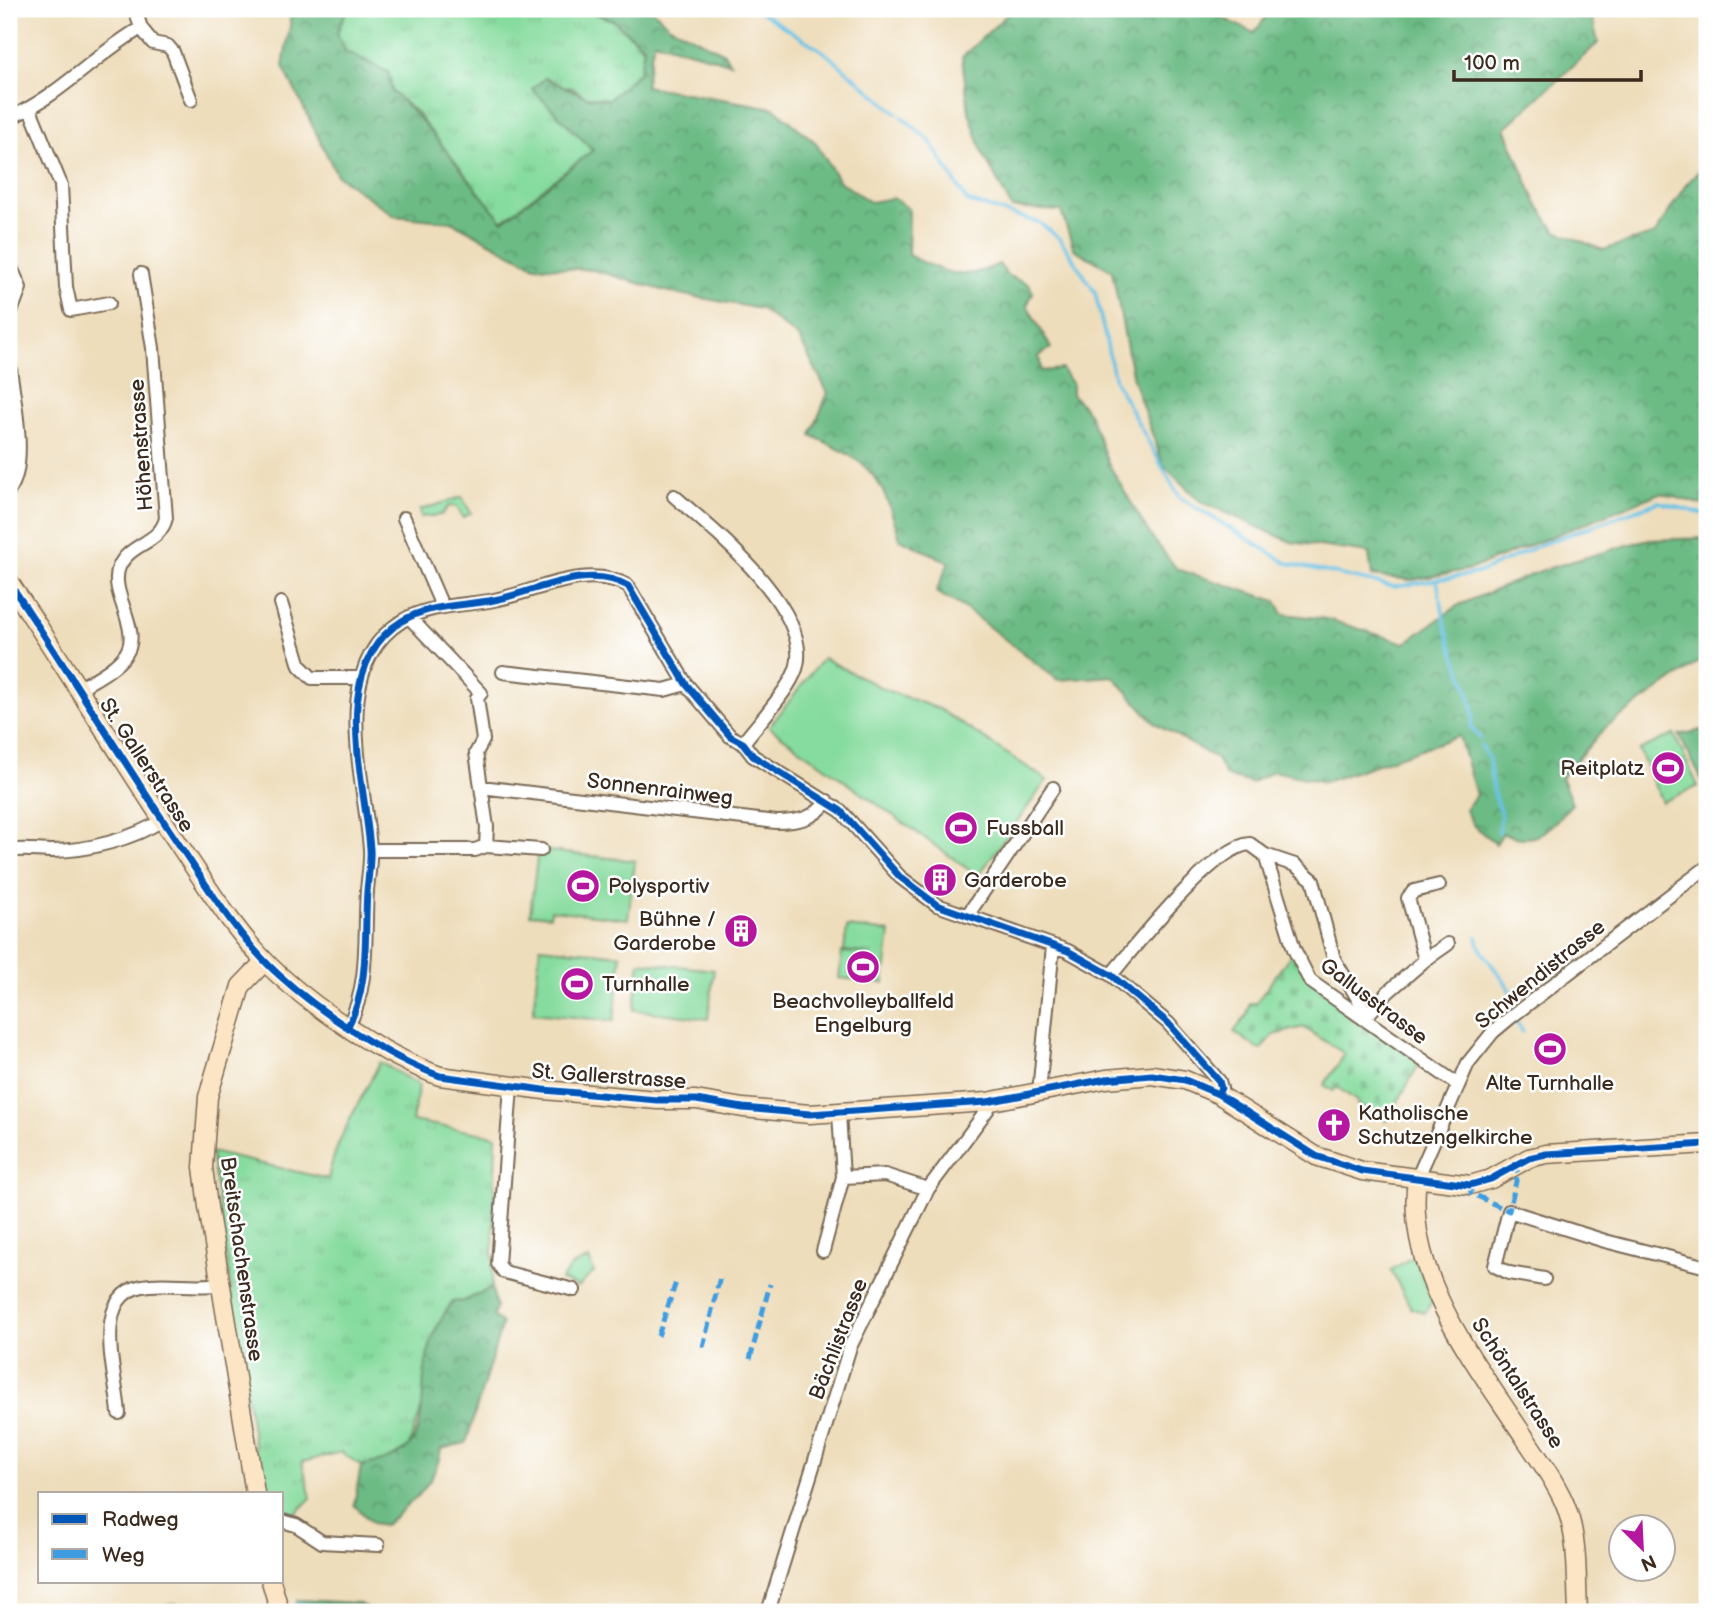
<svg xmlns="http://www.w3.org/2000/svg" width="1716" height="1621" font-family="'Balsamiq Sans',sans-serif">
  <style>
    .grass { fill: url(#grass-tufts); stroke: #60825e; stroke-width: 2 }
    .forest { fill: url(#forest-crowns); stroke: #547252; stroke-width: 2 }
    .cemetery { fill: url(#cemetery-stones); stroke: #60825e; stroke-width: 2 }
    .green { fill: #86db9e; stroke: #60825e; stroke-width: 2 }
    .lines { fill: none; stroke-linecap: round; stroke-linejoin: round }
    .stream { stroke: #69c2e6; stroke-width: 3.5 }
    .street-casing { stroke: #7a6955; stroke-width: 16 }
    .secondary-casing { stroke: #7a6955; stroke-width: 21 }
    .street { stroke: #fff; stroke-width: 12 }
    .secondary { stroke: #fce5c4; stroke-width: 18 }
    .quiet { stroke: #3f9ce0; stroke-width: 5; stroke-dasharray: 10 5; stroke-linecap: butt }
    .cycleway-casing { stroke: #fff; stroke-width: 11 }
    .cycleway { stroke: #0057b8; stroke-width: 7 }
    .labels { text-anchor: middle; stroke-width: 5; stroke-linejoin: round; paint-order: stroke }
    .street-label { font-size: 21px; fill: #3b2a1e; stroke: #fff }
    .poi-label { font-size: 21px; fill: #3b2a1e; stroke: #fff; text-anchor: start }
  </style>
  <defs>
    <pattern id="grass-tufts" width="24" height="20" patternUnits="userSpaceOnUse" patternTransform="scale(1.75)"><rect width="24" height="20" fill="#86db9e"/><path d="M3 7l-1-3M5 7V3M7 7l1-3M15 17l-1-3M17 17v-4M19 17l1-3" fill="none" stroke="#75bc88"/></pattern>
    <pattern id="forest-crowns" width="20" height="18" patternUnits="userSpaceOnUse" patternTransform="scale(1.75)"><rect width="20" height="18" fill="#6cbb85"/><path d="M2 6a3 3 0 1 1 6 0M12 15a3 3 0 1 1 6 0" fill="none" stroke="#5a986c"/></pattern>
    <pattern id="cemetery-stones" width="16" height="16" patternUnits="userSpaceOnUse" patternTransform="scale(1.75)"><rect width="16" height="16" fill="#86db9e"/><path d="M2 7V4a2 2 0 0 1 4 0v3zM10 15v-3a2 2 0 0 1 4 0v3z" fill="#75bc88"/></pattern>
  </defs>
  <rect width="100%" height="100%" fill="#fff"/>
  <filter id="ink" filterUnits="userSpaceOnUse"><feTurbulence type="fractalNoise" baseFrequency=".0143" numOctaves="2"/><feDisplacementMap in="SourceGraphic" scale="14" xChannelSelector="R" yChannelSelector="G"/><feConvolveMatrix kernelMatrix="1 2 1 2 8 2 1 2 1" color-interpolation-filters="sRGB"/></filter>
  <filter id="wash" filterUnits="userSpaceOnUse"><feTurbulence type="fractalNoise" baseFrequency=".00686" numOctaves="4" result="noise"/><feDisplacementMap in="SourceGraphic" scale="28" xChannelSelector="R" yChannelSelector="G"/><feGaussianBlur stdDeviation="1.57" result="paint"/><feColorMatrix in="noise" values="0 0 0 0 0 0 0 0 0 0 0 0 0 0 0 0 0 1.4 0 .05"/><feComposite in="paint" operator="in"/></filter>
  <g filter="url(#wash)">
    <rect width="100%" height="100%" fill="#edb"/>
    <path class="grass" d="M343,9H581L613,20L644,48L640,71L610,99L587,97L571,87L533,89L593,150L502,221L442,149L417,113L392,92L388,72L345,51L337,33L346,12Z
      M380,1062L419,1085L412,1121L496,1136L492,1288L464,1301L453,1302L429,1356L424,1376V1401L408,1449L383,1461L361,1466L341,1452L302,1462L311,1498L295,1514L282,1509V1493H261L211,1152L328,1179C335,1139 361,1101 380,1062Z"/>
    <path class="forest" d="M290,9H343L346,12L337,33L345,51L388,72L392,92C433,126 466,180 503,221L593,150L532,89L545,78L587,97L610,99L640,71L644,47L613,20L581,9H652L668,25L723,52L730,63L654,41L645,86L774,108L815,142L839,181L870,202L893,198L909,209L908,255C944,272 962,283 999,264L1008,276L1029,284L1033,293L1027,305L1051,348L1039,356L1041,371L1062,369L1072,385V394L1089,413L1108,463L1150,535L1177,569L1276,601L1283,614L1327,619L1405,643L1459,605L1543,570L1645,540L1707,538V656L1607,726L1561,777L1572,804C1548,828 1538,848 1503,833L1496,844L1474,826L1465,810L1476,795L1459,736L1325,782L1273,771L1251,783L1226,776L1217,759L1155,723L1113,676L1058,680L963,607L936,592L949,562L900,539C880,473 874,465 811,435L828,393L799,338L761,309L669,292L594,270L535,266L452,222L395,216L337,175L283,66L290,26Z
      M1013,9H1204L1254,33L1272,9H1590L1598,43L1505,128L1536,203L1556,231L1603,250L1655,234L1685,186L1707,162V506L1660,493L1471,569L1412,580L1372,576L1369,553L1291,542L1200,501L1163,465L1133,379L1112,271L1074,249L1061,211L1012,208L983,154L969,112L962,57Z
      M1707,729V790L1679,735Z
      M492,1288L496,1307L493,1316L502,1324L466,1443L441,1449C436,1485 412,1502 385,1525L372,1523L354,1505L361,1466C375,1463 395,1459 406,1449C424,1433 422,1398 424,1377C427,1349 435,1323 453,1302L464,1301Z
      M298,1600L357,1603L376,1612H292Z
      M177,1604V1612H9V1608L114,1610Z"/>
    <path class="cemetery" d="M1294,950L1312,978L1420,1062L1387,1121L1357,1104L1358,1102L1337,1087L1333,1091L1324,1085L1345,1054L1303,1027L1274,1035L1260,1050L1234,1032L1247,1015L1250,1003H1256Z"/>
    <path class="green" d="M462,497L471,513L463,518L457,507L449,506L441,515L421,517L420,510Z
      M823,658L886,690L939,709L1047,780L978,876L769,727Z
      M1674,734L1698,786L1662,802L1639,750Z
      M538,850L635,861L628,919L551,910L550,916L530,914Z
      M847,927L890,932L884,983L839,978L842,952L873,954L844,951Z
      M540,947L621,955L614,1021L533,1013Z
      M640,962L714,970L708,1019L634,1010Z
      M1414,1256L1432,1302L1424,1313L1411,1308L1391,1270Z
      M589,1259L594,1272L578,1287L561,1280L571,1266Z"/>
    <g class="lines">
      <path class="stream" d="M756,9L824,52L897,113
        M902,117L930,141L967,201L1040,223L1060,239L1095,292L1115,381L1179,497L1287,563L1395,587L1478,573L1545,543L1659,502L1707,515
        M1437,581L1440,596
        M1441,600C1443,612 1445,625 1449,638C1455,661 1480,705 1471,727L1480,738
        M1481,745L1489,759L1493,791L1501,814L1499,832
        M1477,937C1482,965 1516,980 1513,1010
        M1517,1023L1523,1032
        M297,1604L351,1612"/>
    </g>
  </g>
  <g filter="url(#ink)">
    <g class="lines">
      <g class="street-casing">
        <path id="street" d="M135,9L141,28L153,43L168,46L173,52L191,100
          M30,109L61,185L66,287L71,310L109,303
          M9,118C59,97 94,55 141,28
          M9,269L13,272L20,288L9,317
          M9,362C13,394 29,465 9,490
          M674,496C711,528 821,616 794,674C784,696 758,723 743,743
          M404,518L442,606
          M281,603L300,666L312,678H360
          M409,617L481,693L477,698L483,740L476,753L487,827L486,846
          M503,672L664,690L686,684
          M77,690C92,680 114,670 125,655C144,630 108,594 119,567C129,543 160,544 166,518L153,348L141,274
          M481,787L776,822C797,822 815,819 827,801
          M371,850H475L486,846L541,850
          M9,851C24,848 37,851 52,851C86,851 134,839 162,820
          M1265,855L1295,865L1313,880L1334,959L1364,1009V1019
          M967,916L1053,788
          M1425,960L1448,944
          M1111,975C1136,945 1214,846 1250,844L1265,855L1294,949L1310,981L1457,1084
          M1364,1019L1388,992L1425,960L1408,898L1414,891L1439,885
          M348,1026C370,987 364,934 367,891C368,877 371,862 370,849C365,779 328,667 402,621C430,604 463,606 494,600C536,592 586,563 628,586L686,684L730,736L743,743L753,756L841,811L900,877L937,905L1068,951L1111,975L1168,1023L1219,1081L1221,1088L1218,1094
          M511,1086L498,1264L504,1272L574,1290
          M1039,1092L1053,946
          M843,1177L885,1175L928,1189
          M1417,1179L1468,1063L1493,1032L1511,1017L1707,867
          M823,1251L843,1177L839,1113
          M1544,1279L1509,1273L1495,1266L1509,1211L1605,1241L1707,1267
          M119,1413C116,1372 88,1289 150,1285C174,1283 198,1288 221,1284
          M282,1521L296,1525L322,1542L378,1545
          M768,1612L850,1347L928,1189L988,1109L987,1102"/>
      </g>
      <g class="secondary-casing">
        <path id="secondary" d="M9,582C66,667 119,755 176,840C207,886 238,938 279,975C321,1013 387,1057 440,1076L544,1090L657,1100H696L743,1108L810,1114L987,1102L1106,1079L1152,1075L1185,1080L1218,1094L1316,1156L1362,1171L1470,1185L1491,1179L1529,1158L1546,1154L1707,1144
          M1417,1179C1404,1275 1476,1363 1525,1438C1539,1459 1554,1479 1564,1502C1579,1537 1576,1575 1578,1612
          M255,1493L208,1207L203,1167L208,1097L241,986L265,961
          M271,1581L280,1612"/>
      </g>
      <use href="#street" class="street"/>
      <use href="#secondary" class="secondary"/>
      <path class="quiet" d="M1470,1185L1471,1193L1509,1211L1518,1173L1515,1166
        M658,1336L676,1282
        M703,1347L720,1277
        M750,1359L770,1284"/>
      <g class="cycleway-casing">
        <path id="cycleway" d="M9,582C66,667 119,755 176,840C207,886 238,938 279,975C321,1013 387,1057 440,1076L544,1090L657,1100H696L743,1108L810,1114L987,1102L1106,1079L1152,1075L1185,1080L1218,1094L1316,1156L1362,1171L1470,1185L1491,1179L1529,1158L1546,1154L1707,1144
          M348,1026C370,987 364,934 367,891C368,877 371,862 370,849C365,779 328,667 402,621C430,604 463,606 494,600C536,592 586,563 628,586L686,684L730,736L743,743L753,756L841,811L900,877L937,905L1068,951L1111,975L1168,1023L1219,1081L1221,1088L1218,1094"/>
      </g>
      <use href="#cycleway" class="cycleway"/>
    </g>
  </g>
  <defs>
    <g id="stadium-disc" transform="scale(1.75)"><circle r="9.5" fill="#b5179e" stroke="#fff"/><path d="M0-5a6.5 5 0 1 0 0 10a6.5 5 0 1 0 0-10ZM-3.5-1.8h7v3.6h-7Z" fill="#fff"/></g>
    <g id="building-disc" transform="scale(1.75)"><circle r="9.5" fill="#b5179e" stroke="#fff"/><path d="M-4-6H4V6H1V3H-1V6H-4ZM-2.5-4.3h1.7v1.8h-1.7ZM.8-4.3h1.7v1.8H.8ZM-2.5-1h1.7V.8h-1.7ZM.8-1h1.7V.8H.8Z" fill="#fff"/></g>
    <g id="church-disc" transform="scale(1.75)"><circle r="9.5" fill="#b5179e" stroke="#fff"/><path d="M-1.2-6h2.4v3.5h3.3v2.4h-3.3V6h-2.4V-.1h-3.3v-2.4h3.3Z" fill="#fff"/></g>
  </defs>
  <g fill-rule="evenodd">
    <use href="#stadium-disc" x="1668" y="768"/>
    <use href="#stadium-disc" x="961" y="828"/>
    <use href="#building-disc" x="940" y="880"/>
    <use href="#stadium-disc" x="583" y="886"/>
    <use href="#building-disc" x="741" y="931"/>
    <use href="#stadium-disc" x="863" y="967"/>
    <use href="#stadium-disc" x="577" y="984"/>
    <use href="#stadium-disc" x="1550" y="1049"/>
    <use href="#church-disc" x="1334" y="1125"/>
  </g>
  <g class="labels">
    <g class="street-label">
      <text transform="translate(141 445) rotate(-94)" y="7">Höhenstrasse</text>
      <text transform="translate(147 765) rotate(57)" y="7">St. Gallerstrasse</text>
      <text transform="translate(660 789) rotate(7)" y="7">Sonnenrainweg</text>
      <text transform="translate(1540 974) rotate(-39)" y="7">Schwendistrasse</text>
      <text transform="translate(1374 1001) rotate(37)" y="7">Gallusstrasse</text>
      <text transform="translate(609 1076) rotate(4)" y="7">St. Gallerstrasse</text>
      <text transform="translate(242 1259) rotate(82)" y="7">Breitschachenstrasse</text>
      <text transform="translate(838 1339) rotate(-69)" y="7">Bächlistrasse</text>
      <text transform="translate(1518 1383) rotate(57)" y="7">Schöntalstrasse</text>
    </g>
    <g class="poi-label">
      <text x="1644" y="775" text-anchor="end">Reitplatz</text>
      <text x="986" y="835">Fussball</text>
      <text x="964" y="887">Garderobe</text>
      <text x="608" y="893">Polysportiv</text>
      <text x="716" y="926" text-anchor="end">Bühne /<tspan x="716" dy="24">Garderobe</tspan></text>
      <text x="602" y="991">Turnhalle</text>
      <text x="863" y="1008" text-anchor="middle">Beachvolleyballfeld<tspan x="863" dy="24">Engelburg</tspan></text>
      <text x="1550" y="1090" text-anchor="middle">Alte Turnhalle</text>
      <text x="1358" y="1120">Katholische<tspan x="1358" dy="24">Schutzengelkirche</tspan></text>
    </g>
  </g>
  <rect width="1716" height="1621" fill="none" stroke="#fff" stroke-width="35"/>
  <rect x="38" y="1492" width="245" height="91" fill="#ffffff" stroke="#b1aaa5" stroke-width="2"/>
  <rect x="52" y="1514" width="35" height="10" fill="#0057b8" stroke="#b1aaa5" stroke-width="2"/>
  <text x="102" y="1526" font-size="21" fill="#3b2a1e">Radweg</text>
  <rect x="52" y="1549" width="35" height="10" fill="#3f9ce0" stroke="#b1aaa5" stroke-width="2"/>
  <text x="102" y="1562" font-size="21" fill="#3b2a1e">Weg</text>
  <g transform="translate(1642 1548) rotate(156)"><circle r="33" fill="#ffffff" stroke="#b1aaa5" stroke-width="2"/>
  <path d="M0-5L12 26L0 18L-12 26Z" fill="#b5179e"/>
  <text y="-10" font-size="19" font-weight="bold" text-anchor="middle" fill="#3b2a1e">N</text>
  </g>
  <path d="M1454 70v10h187v-10" fill="none" stroke="#3b2a1e" stroke-width="3.5"/>
  <text x="1464" y="70" font-size="21" fill="#3b2a1e" stroke="#ffffff" stroke-width="5" paint-order="stroke">100 m</text>
</svg>
